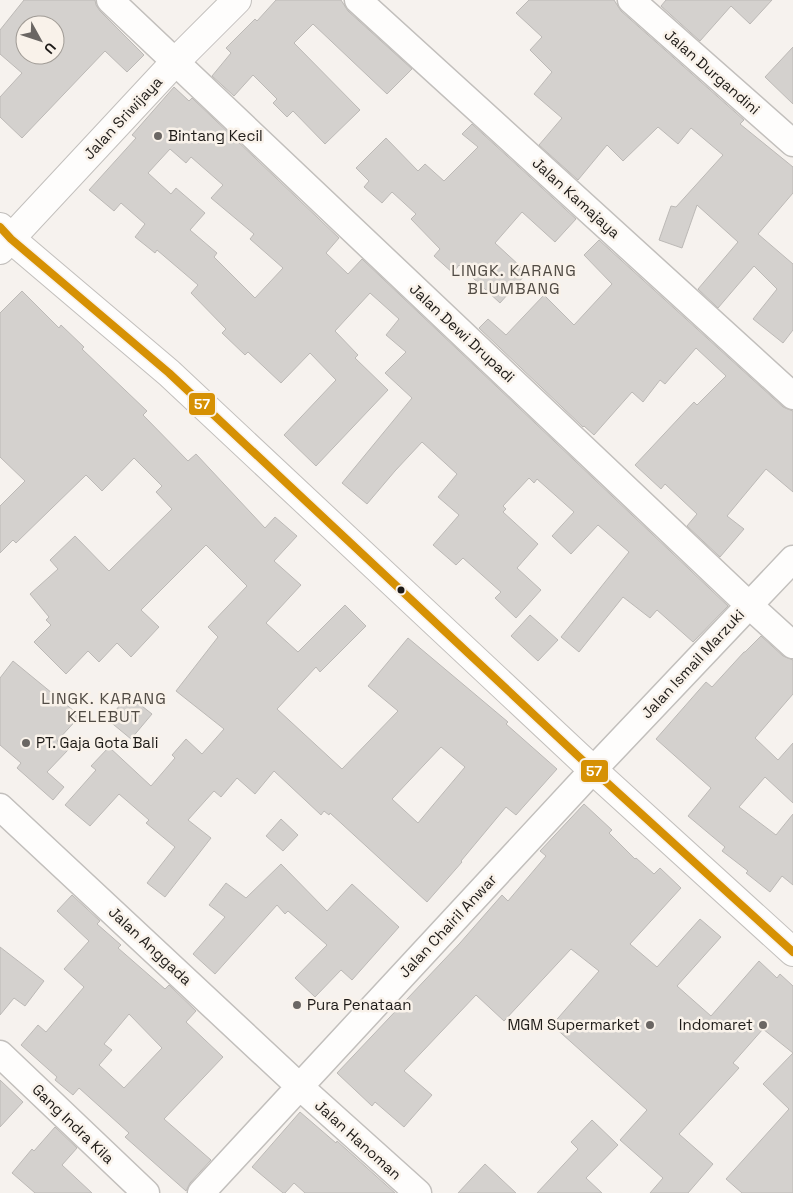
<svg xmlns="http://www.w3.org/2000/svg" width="793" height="1193" font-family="'Space Grotesk',sans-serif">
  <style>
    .building { fill: #d4d1ce; stroke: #bcb9b6; fill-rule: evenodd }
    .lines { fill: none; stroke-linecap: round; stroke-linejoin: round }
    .minor-casing { stroke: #c2bfbc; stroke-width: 29 }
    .major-casing { stroke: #c2bfbc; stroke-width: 30 }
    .minor { stroke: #fefdfc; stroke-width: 26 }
    .major { stroke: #fefdfc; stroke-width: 28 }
    .bus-1-casing { stroke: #f9f2ea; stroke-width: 11 }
    .bus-1 { stroke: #d69104; stroke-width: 8 }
    .poi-dot { fill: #6a6663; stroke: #f9f2ea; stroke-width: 2 }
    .bus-dot { fill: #1e1b18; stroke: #f9f2ea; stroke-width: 2 }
    .labels { text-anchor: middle; stroke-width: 5; stroke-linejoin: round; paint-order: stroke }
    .street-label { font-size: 15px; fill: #1e1b18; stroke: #f9f2ea }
    .poi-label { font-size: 15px; fill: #1e1b18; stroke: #f9f2ea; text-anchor: start }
    .neighbourhood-label { font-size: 16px; letter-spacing: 1px; fill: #524c45; stroke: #f9f2ea }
    .line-badge { stroke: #f9f2ea; stroke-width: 2 }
    .badge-label { font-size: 14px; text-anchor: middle; font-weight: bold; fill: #fff }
  </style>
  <rect width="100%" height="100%" fill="#f6f2ee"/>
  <path class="building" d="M24,0H95L96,5L100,11L144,55L127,72L105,51L22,138L0,117V97L22,73L0,54V30ZM25,25H55V55H25Z
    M276,0H341L348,11L412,69L387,94L313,24L294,43L360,110L325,144L293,111L287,117L273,103L277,99L253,75L234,96L212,76L231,53L226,48L255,19L257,21Z
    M529,0H614L621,11L744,120L740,124L793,167V193L758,234L793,264V330L783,343L753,319L777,289L754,266L718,308L698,289L738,242L697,205L682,248L659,240L671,206L676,207L723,155L691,128L678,144L658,127L623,161L607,145L578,180L539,145L562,118L534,94L552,72L530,50L542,37L516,13Z
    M666,0H772L750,24L731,6L700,41L661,6Z
    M793,47V104L765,77Z
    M174,87L189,101L192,98L339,238L326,253L348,274L362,259L728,606L693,642L657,610L650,618L623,597L579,652L561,637L629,552L598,525L571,554L552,536L574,512L537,479L534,483L529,478L503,506L506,509L503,512L538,544L517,568L541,590L516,618L495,598L501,592L463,558L456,565L433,545L459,515L438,497L457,474L422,442L395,471L367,504L342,483L412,398L385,373L406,352L386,335L399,319L370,293L335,331L358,355L355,358L388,390L316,466L284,435L336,380L310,353L281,383L248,352L245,355L222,333L226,329L191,293L198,285L157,250L155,253L135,237L145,224L121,203L114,211L89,190L136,138L132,135ZM170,149L186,163L191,157L223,185L211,198L254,234L250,239L283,268L255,298L214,257L217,253L190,230L205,213L176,188L171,194L148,173Z
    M472,124L576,219L555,242L522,212L495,243L521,267L519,269L525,275L500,303L459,265L453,273L434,256L440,249L411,219L416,214L392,192L382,203L364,187L369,181L356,168L386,138L418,171L425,164L444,181L478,147L462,134Z
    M599,240L783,407L793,411V492L766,469L727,516L744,529L720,557L687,526L697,514L665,484L661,489L635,465L694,402L697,405L726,376L696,348L665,384L660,380L643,402L632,392L594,435L584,426L583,427L479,328L488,319L506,335L544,295L574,325L612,284L584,255Z
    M22,291L59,328L61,325L84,347L82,349L147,411L143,415L188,461L196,454L265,528L275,517L297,536L274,561L301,585L266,623L298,652L345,605L366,626L320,672L316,667L277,709L342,769L398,711L368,686L408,638L508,722L506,724L557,769L516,815L506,807L461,861L462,862L427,902L330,813L329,815L324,811L321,815L274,771L255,794L237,778L221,797L214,791L188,820L211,838L165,897L147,883L175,847L146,823L149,820L119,794L90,826L65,805L96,770L91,766L109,747L151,786L175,758L172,755L186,739L202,754L224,729L176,691L218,637L208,627L247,586L206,545L141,610L159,627L131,657L117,643L99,662L88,651L66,674L34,642L51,625L46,620L49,617L30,594L58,569L50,560L75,536L109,571L172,509L156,492L162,486L134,458L102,491L86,475L16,543L13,540L0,553V506L25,481L0,457V313ZM441,747L465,767L418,823L392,799Z
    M530,615L558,640L538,661L511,636Z
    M761,636L783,656L793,660V694L755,738L778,760L793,743V803L765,777L739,807L776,835L793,814V885L782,876L770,892L746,873L748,871L722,851L725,847L688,816L711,788L656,739L706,682L712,687L744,652H745Z
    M13,661L80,716L57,741L68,750L47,772L64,787L53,800L17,768L21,763L0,745V678Z
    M128,695L152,714L131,739L108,720Z
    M584,804L612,830L609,833L635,859L636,858L654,874L660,868L681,888L630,944L657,967L700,919L721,937L677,986L711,1016L759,961L777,978L780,974L793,986V1193H742L726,1179L789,1109L763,1084L793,1053L763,1029L733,1063L739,1068L679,1134L713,1164L688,1193H650L663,1178L620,1140L647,1110L552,1025L599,971L571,949L504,1021L476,995L404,1071L432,1095L404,1127L375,1102L372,1106L337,1073L460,943L502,895L508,901L546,856L540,851Z
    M281,819L298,835L283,851L266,836Z
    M281,864L327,911L352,884L399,927L352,980L341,970L315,997L295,978L327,945L288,911L285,914L277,905L215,974L193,954L225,917L209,905L226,883L246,898Z
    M72,895L100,921L97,924L121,945L118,948L165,989L169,985L196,1011L186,1022L223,1057L164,1119L211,1160L190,1183L186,1191L125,1137L129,1133L79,1088L73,1095L55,1080L57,1077L21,1045L38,1025L46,1032L84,987L64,969L89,941L57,911ZM129,1014L162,1048L124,1088L99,1065L112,1050L104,1044Z
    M0,947L44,981L25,1006L14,998L0,1015Z
    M0,1080L23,1102L0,1127Z
    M300,1112L336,1143L337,1141L395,1193H305L294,1183L285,1193H283L252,1167Z
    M592,1120L618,1145L586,1178L602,1193H537L578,1149L571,1142Z
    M55,1127L77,1148L62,1165L92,1193H35L12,1173L32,1149L34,1151Z
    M485,1164L516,1193H458Z"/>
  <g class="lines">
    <g class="minor-casing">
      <path id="minor" d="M110,0L750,606L793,645
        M358,0L793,396
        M631,0L793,143
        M0,807L299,1086L418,1193
        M0,1054L146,1193
        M201,1193L593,770L793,559"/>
    </g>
    <g class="major-casing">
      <path id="major" d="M0,227L11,239L169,373L593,770L793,952
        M0,250L175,62L237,0"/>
    </g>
    <use href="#minor" class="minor"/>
    <use href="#major" class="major"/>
    <g class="bus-1-casing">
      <path id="bus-1" d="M0,227L11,239L169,373L593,770L793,952"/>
    </g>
    <use href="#bus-1" class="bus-1"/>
  </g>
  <g class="poi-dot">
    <circle cx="158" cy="136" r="5"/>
    <circle cx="26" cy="743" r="5"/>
    <circle cx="297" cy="1005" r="5"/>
    <circle cx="650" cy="1025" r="5"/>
    <circle cx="763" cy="1025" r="5"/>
  </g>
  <circle class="bus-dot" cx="401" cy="590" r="4.5"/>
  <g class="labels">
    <g class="street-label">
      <text transform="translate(712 72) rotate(41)" y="5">Jalan Durgandini</text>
      <text transform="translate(123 118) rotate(-47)" y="5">Jalan Sriwijaya</text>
      <text transform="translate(576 198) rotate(42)" y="5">Jalan Kamajaya</text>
      <text transform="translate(462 333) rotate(43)" y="5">Jalan Dewi Drupadi</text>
      <text transform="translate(693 664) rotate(-47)" y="5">Jalan Ismail Marzuki</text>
      <text transform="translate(448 926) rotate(-47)" y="5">Jalan Chairil Anwar</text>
      <text transform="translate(150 946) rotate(43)" y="5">Jalan Anggada</text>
      <text transform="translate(73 1124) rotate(44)" y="5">Gang Indra Kila</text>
      <text transform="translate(358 1140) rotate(42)" y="5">Jalan Hanoman</text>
    </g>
    <g class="poi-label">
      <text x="168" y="141">Bintang Kecil</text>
      <text x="36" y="748">PT. Gaja Gota Bali</text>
      <text x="307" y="1010">Pura Penataan</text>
      <text x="640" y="1030" text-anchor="end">MGM Supermarket</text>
      <text x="753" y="1030" text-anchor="end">Indomaret</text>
    </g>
    <g class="neighbourhood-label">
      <text x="514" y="276">LINGK. KARANG<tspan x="514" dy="18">BLUMBANG</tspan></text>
      <text x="104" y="704">LINGK. KARANG<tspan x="104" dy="18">KELEBUT</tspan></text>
    </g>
  </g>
  <g class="line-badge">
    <rect x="188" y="392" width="28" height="24" rx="5" fill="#d69104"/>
    <rect x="580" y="759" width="29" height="24" rx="5" fill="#d69104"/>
  </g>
  <g class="badge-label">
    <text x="202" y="409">57</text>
    <text x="594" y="776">57</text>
  </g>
  <g transform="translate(40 40) rotate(130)"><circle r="24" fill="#f9f2ea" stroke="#a19c96"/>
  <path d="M0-4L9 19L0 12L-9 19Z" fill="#6a6663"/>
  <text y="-8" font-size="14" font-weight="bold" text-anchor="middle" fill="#1e1b18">U</text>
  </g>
</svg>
